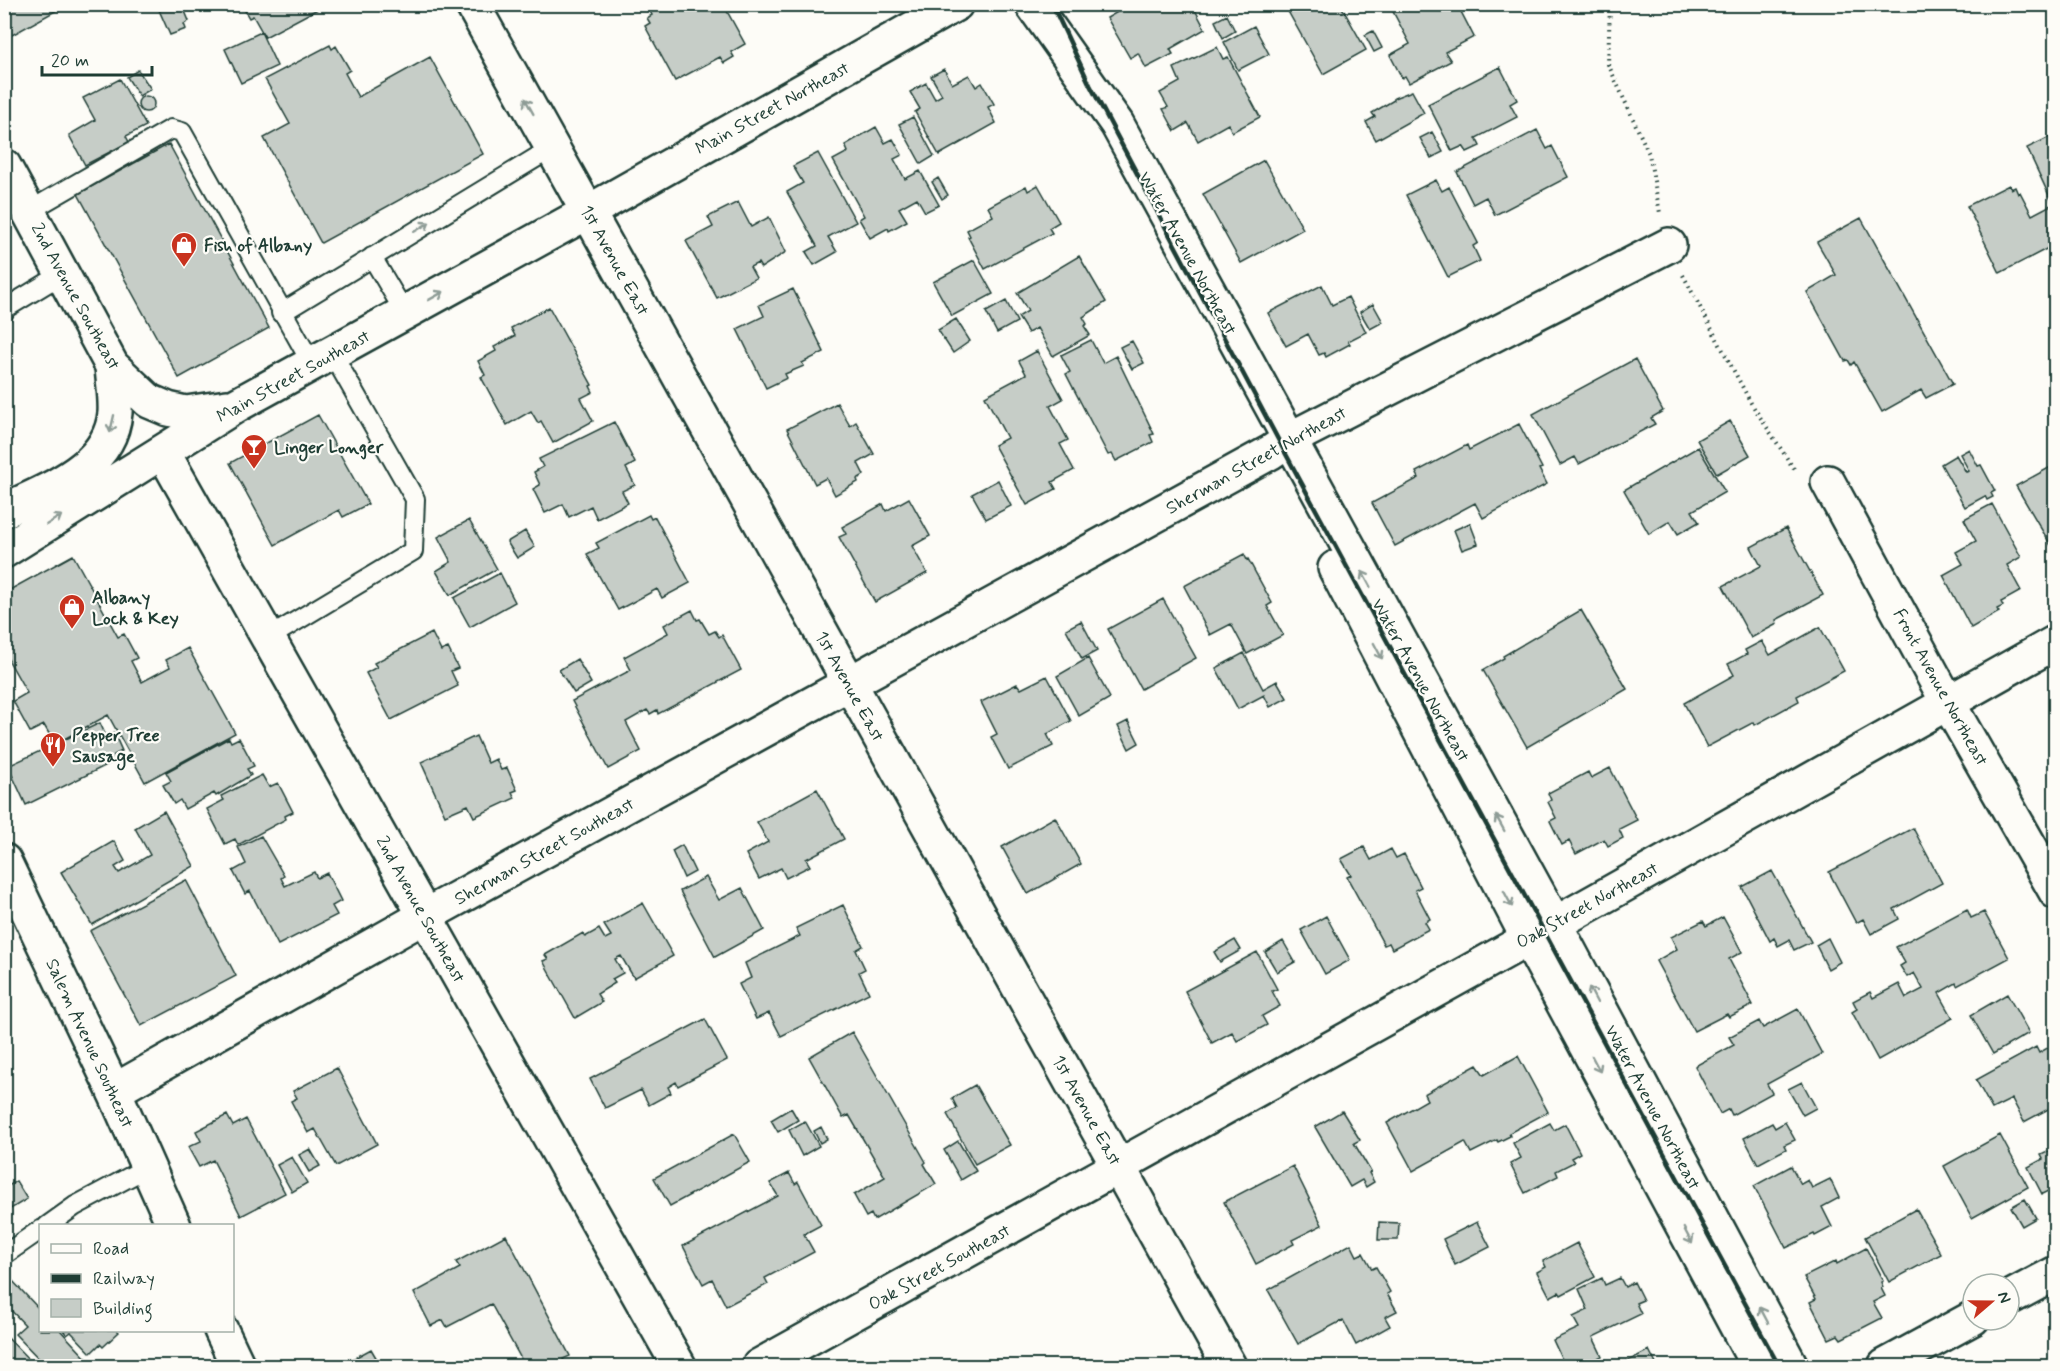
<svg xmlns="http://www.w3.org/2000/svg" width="2060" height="1371" font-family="Mynerve,sans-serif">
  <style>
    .building { fill: #c6cdc7; stroke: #1f3d34; stroke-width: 1.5 }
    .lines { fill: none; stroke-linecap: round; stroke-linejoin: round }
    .service-casing { stroke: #1f3d34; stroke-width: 22 }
    .minor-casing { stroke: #1f3d34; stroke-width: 38 }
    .secondary-casing { stroke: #1f3d34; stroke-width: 38 }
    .path { stroke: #1f3d34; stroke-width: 4; stroke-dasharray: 1.5 4.5; stroke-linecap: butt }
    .service { stroke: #fdfcf7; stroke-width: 18 }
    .minor { stroke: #fdfcf7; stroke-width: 33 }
    .secondary { stroke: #fdfcf7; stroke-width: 33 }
    .rail { stroke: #1f3d34; stroke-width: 4.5 }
    .oneway { stroke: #8e9c96 }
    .labels { text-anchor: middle; stroke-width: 4.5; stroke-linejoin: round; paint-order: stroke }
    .street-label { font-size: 18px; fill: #1f3d34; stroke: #fdfcf7 }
    .poi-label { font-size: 18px; font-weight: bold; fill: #1f3d34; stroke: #fdfcf7; text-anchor: start }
  </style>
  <rect width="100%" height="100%" fill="#fdfcf7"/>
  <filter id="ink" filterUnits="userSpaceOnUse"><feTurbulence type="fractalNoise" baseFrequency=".0167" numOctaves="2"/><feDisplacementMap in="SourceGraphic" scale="12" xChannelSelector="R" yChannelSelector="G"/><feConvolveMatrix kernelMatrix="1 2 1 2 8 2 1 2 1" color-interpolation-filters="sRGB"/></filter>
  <g filter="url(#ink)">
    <path class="building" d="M4,4H68L12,35L4,20Z
      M163,4H182L189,21L184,24L186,29L170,35L159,10L164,7Z
      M241,4H327L265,37L253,16L249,18Z
      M654,4H723L745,44L731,52L734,57L724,63L720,57L675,81L645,26L650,23L647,18L652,15L648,8Z
      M1131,4H1192L1205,29L1170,49L1173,54L1146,68L1138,53L1130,58L1107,18Z
      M1288,4H1340L1366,50L1323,74L1285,6Z
      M1389,4H1419L1421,8L1427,4H1457L1474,37L1445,52L1451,61L1409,83L1405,76L1402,78L1390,55L1410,44Z
      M1227,15L1235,31L1223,38L1215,21Z
      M1254,26L1269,54L1238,70L1224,42Z
      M1373,31L1382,48L1374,52L1365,35Z
      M261,32L277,66L241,83L225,49Z
      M330,45L332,49L336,46L350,70L345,73L358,97L430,57L483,154L321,243L264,138L290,124L265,79Z
      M1217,47L1223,59L1228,57L1260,117L1232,132L1228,124L1198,141L1188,123L1175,131L1163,109L1168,107L1160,93L1180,82L1174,68Z
      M1500,67L1517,100L1510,104L1517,117L1476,138L1480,146L1467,152L1463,146L1452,151L1428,104Z
      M944,69L952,84L969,75L976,87L982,83L994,104L988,107L996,123L939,155L915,112L920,109L910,92L926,83L935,99L942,95L931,76Z
      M138,70L151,89L139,96L127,77Z
      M120,79L146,126L126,136L129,142L85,165L69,135L95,120L83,98Z
      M1412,91L1424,113L1376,140L1366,122L1375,117L1372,113L1394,100V98Z
      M138 104a8 8 0 1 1 16 0a8 8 0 1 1-16 0Z
      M913,117L934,156L921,164L899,124Z
      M876,127L885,143L893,139L902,155L894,159L905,179L920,171L939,205L925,212L917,198L899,208L907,221L889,231L888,228L870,238L859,219L864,216L833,160L848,152L845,145Z
      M1537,130L1547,149L1552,146L1568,177L1495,215L1486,197L1473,204L1457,172Z
      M1432,132L1443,152L1431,158L1420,138Z
      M2056,134V244L2000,273L1967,206L2009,185L2011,189L2015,187L2018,194L2020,192L2032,215L2053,204L2027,148Z
      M169,144L269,328L179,378L78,194Z
      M818,153L856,222L828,237L837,252L814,265L806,252L817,246L787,192L803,183L793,166Z
      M1264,160L1303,229L1241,263L1203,194Z
      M938,178L948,195L942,199L932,182Z
      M1436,180L1442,191L1449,187L1478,243L1473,246L1480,261L1448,277L1406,195Z
      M1038,185L1059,222L1049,228L1052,233L985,269L968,237L970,236L967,230L993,216L988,207L1026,186L1028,191Z
      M738,202L751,227L769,217L786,252L761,268L758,263L750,267L756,278L717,298L686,241L713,227L708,217Z
      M1861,218L1953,384L1926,398L1921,390L1882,412L1854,362L1851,365L1848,360L1845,361L1807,292L1836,275L1817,242Z
      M1079,256L1106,302L1083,317L1087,324L1084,326L1090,335L1053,356L1037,328L1028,333L1018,317L1028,311L1017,293Z
      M974,260L993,294L952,316L933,282Z
      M1322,285L1332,305L1348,297L1366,332L1348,341L1350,344L1326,357L1324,353L1319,355L1308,334L1286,346L1268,313Z
      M793,289L824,352L802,363L804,366L785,374L787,378L766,388L737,329L764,316L759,305Z
      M1006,301L1017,322L997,333L986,312Z
      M1373,304L1383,322L1370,329L1360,312Z
      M549,307L592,385L590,386L593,392L581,398L593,421L553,443L541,421L538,423L531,411L507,425L481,377L485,375L478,361L496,351L494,347L515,336L511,328Z
      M956,319L970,341L953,353L938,330Z
      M1091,340L1103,363L1116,356L1154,434L1150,435L1153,442L1116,461L1112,454L1108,455L1066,374L1070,372L1061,355Z
      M1132,341L1144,363L1132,369L1120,347Z
      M1037,351L1063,399L1050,406L1068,440L1060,444L1074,470L1052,482L1056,489L1027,505L994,445L1007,438L985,396L1026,374L1019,361Z
      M1635,359L1663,411L1651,418L1655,424L1579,464L1575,457L1560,465L1533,414Z
      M837,403L850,426L856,422L874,454L858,463L864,475L857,479L858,482L835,495L826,478L815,484L787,429Z
      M318,415L368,504L343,517L339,510L275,545L230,463Z
      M1730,421L1750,455L1717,474L1697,440Z
      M614,422L635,463L626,468L635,485L622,491L628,503L597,519L591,506L569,517L563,504L545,513L533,489L540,485L534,472L543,467L539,459Z
      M1519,424L1542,468L1539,469L1547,484L1483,518L1475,503L1395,546L1372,503L1419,478L1416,472L1467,445L1469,450Z
      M1698,447L1725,492L1692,511L1699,522L1678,534L1670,521L1649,534L1624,490Z
      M1969,449L1978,466L1981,465L1995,491L1991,493L1993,497L1987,500L1985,496L1965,507L1941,464L1956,455L1966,472L1969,471L1960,454Z
      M2056,464V554L2016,486Z
      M998,480L1011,506L986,519L972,494Z
      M909,498L930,536L912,546L927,573L875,602L839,537L846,534L842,527L883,504L886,511Z
      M1992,504L2021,557L2007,565L2021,591L2001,602L2003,606L1997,609L1999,612L1971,628L1943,575L1963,564L1956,552L1976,541L1964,519Z
      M649,515L651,519L655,517L690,583L662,598L657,589L618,610L587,554L599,548L596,543Z
      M469,520L497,569L450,595L436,571L451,562L438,537Z
      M1470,523L1478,544L1462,550L1454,530Z
      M1786,528L1823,595L1776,620L1777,624L1751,638L1723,586L1761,566L1751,547Z
      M525,531L535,547L517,558L507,542Z
      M1244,554L1247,560L1248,559L1272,603L1267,606L1283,635L1247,654L1231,624L1210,635L1184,586Z
      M73,555L118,637L124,634L137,658L131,661L142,682L170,667L166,660L188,648L235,733L145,782L108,715L55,744L44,725L30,732L13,701L27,693L4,652V593Z
      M500,573L515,602L470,627L454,598Z
      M1163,599L1196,658L1141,689L1108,629Z
      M692,610L697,620L700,619L709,634L715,631L719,637L722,635L741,670L658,714L657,710L650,714L647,710L626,722L641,751L608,769L572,701L631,670L624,657L668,633L664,625Z
      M1581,610L1627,689L1527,747L1483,670L1504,658L1503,656Z
      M1081,621L1097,651L1082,659L1066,629Z
      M1820,627L1844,671L1797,696L1799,701L1755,725L1754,722L1707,747L1684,703L1734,675L1728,664L1747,654L1745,650L1762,641L1770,655Z
      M432,633L441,651L448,648L458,668L451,671L458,686L391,720L366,673L377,667L374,663Z
      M1244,653L1263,689L1277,681L1287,698L1270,707L1264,695L1238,709L1216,668Z
      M1088,658L1110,698L1079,716L1057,676Z
      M577,659L591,683L574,693L559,670Z
      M1047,676L1071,721L1047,734L1053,746L1008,769L991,737L997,734L981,702L1017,684L1021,689Z
      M1128,721L1139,743L1129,749L1118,726Z
      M100,723L106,736L114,733L122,751L114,755L117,760L26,805L8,766Z
      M476,736L488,763L496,759L501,770L507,768L517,790L512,792L515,798L474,817L468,805L445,815L421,762Z
      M229,738L231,742L239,738L254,766L247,769L251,775L216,796L214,793L185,809L180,800L174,804L163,785L171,781L166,772Z
      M1610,768L1637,820L1619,829L1623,838L1608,846L1604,839L1576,854L1569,841L1562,845L1550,821L1556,818L1548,802L1551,800L1548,793L1588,772L1591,778Z
      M262,775L269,787L278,783L293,812L285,816L286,819L238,845L235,839L225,844L207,809L224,800L221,796Z
      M817,789L844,839L806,859L810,866L786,878L781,868L759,879L746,854L768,842L757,822Z
      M164,811L194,866L92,925L61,872L114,841L125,861L115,867L119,873L150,855L135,828Z
      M1055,817L1081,864L1028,894L1002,847Z
      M1913,828L1942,883L1894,909L1899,919L1871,934L1863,919L1856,923L1829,872Z
      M261,836L284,876L281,878L285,886L314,872L317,878L327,873L341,901L332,906L337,915L278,945L250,891L245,894L233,871L246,864L238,847Z
      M682,845L695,872L684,878L672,851Z
      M1364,847L1371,860L1391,849L1396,858L1404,854L1421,887L1415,890L1430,919L1425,922L1429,929L1392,949L1389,943L1384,945L1347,877L1351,875L1341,859Z
      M1772,871L1811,942L1794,950L1789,940L1778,946L1774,938L1770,941L1742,887Z
      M706,877L719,900L742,888L764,930L715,957L680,891Z
      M186,880L236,976L141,1026L90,931Z
      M643,903L673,956L634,978L621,956L615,959L623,973L612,979L615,983L597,994L602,1002L575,1018L543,961L548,959L545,955L583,933L585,937L599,929L605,939L611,936L604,925Z
      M843,905L863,946L856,950L865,969L859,972L869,993L781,1036L769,1013L756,1019L739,984L751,978L745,963L800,936L796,928Z
      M1967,909L1971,918L1984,912L2009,958L1957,986L1956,983L1939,993L1953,1018L1878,1060L1852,1012L1857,1009L1853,1001L1870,992L1873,998L1899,984L1906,998L1923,989L1914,973L1907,977L1900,966L1905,963L1896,947Z
      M1326,916L1350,960L1325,974L1301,930Z
      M1723,917L1742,952L1729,959L1753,1005L1729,1017L1727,1014L1694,1031L1656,961L1677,949L1671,937L1703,921L1706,926Z
      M1828,938L1840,962L1828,969L1816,945Z
      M1235,940L1241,950L1220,962L1214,952Z
      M1283,941L1295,962L1277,972L1265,952Z
      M1257,952L1277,989L1272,991L1280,1006L1262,1016L1267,1025L1237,1041L1232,1032L1212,1043L1185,991Z
      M2007,994L2029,1033L1993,1054L1971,1015Z
      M1798,1009L1822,1054L1767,1084L1772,1093L1732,1115L1729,1109L1720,1114L1695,1066L1734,1045L1729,1037L1759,1021L1763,1028Z
      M705,1019L727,1060L678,1086L676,1082L668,1087L671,1093L649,1105L641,1090L605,1108L590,1079Z
      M852,1032L926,1162L924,1164L936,1184L874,1220L871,1214L866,1217L854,1195L885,1177L849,1115L843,1118L809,1057Z
      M2051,1046L2056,1054V1105L2024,1122L2012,1099L1992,1109L1976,1080L2036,1047L2039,1053Z
      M1518,1056L1548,1112L1509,1133L1510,1136L1498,1142L1497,1140L1471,1153L1465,1142L1413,1171L1387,1123L1427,1100L1424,1094L1477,1065L1484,1075Z
      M337,1068L377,1144L336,1166L315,1129L308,1133L291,1101L297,1098L293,1091Z
      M1802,1082L1816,1108L1803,1115L1788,1089Z
      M975,1085L1010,1145L975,1164L947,1114L957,1108L952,1098Z
      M791,1108L798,1120L778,1132L771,1120Z
      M1342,1111L1360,1140L1354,1143L1371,1172L1369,1173L1374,1182L1366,1187L1362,1180L1350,1187L1315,1127Z
      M227,1115L233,1126L246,1119L285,1193L241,1216L213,1160L199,1167L188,1147L201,1141L196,1131Z
      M805,1121L819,1146L802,1156L789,1130Z
      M1785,1122L1795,1140L1784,1145L1786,1149L1758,1164L1744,1138L1772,1123L1775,1128Z
      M1550,1123L1554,1130L1565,1124L1580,1153L1571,1158L1574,1162L1556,1171L1558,1176L1525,1193L1510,1164L1521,1158L1513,1143Z
      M821,1127L827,1139L820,1143L814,1131Z
      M734,1134L750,1162L670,1206L654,1178Z
      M2000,1135L2028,1187L1972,1218L1944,1166Z
      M958,1141L976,1171L961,1180L944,1150Z
      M2056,1148V1187L2042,1194L2028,1167L2043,1159L2041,1155Z
      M310,1149L320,1166L309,1172L299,1155Z
      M292,1157L307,1183L292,1192L277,1165Z
      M1293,1166L1322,1225L1292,1240L1294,1244L1256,1264L1224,1202Z
      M1791,1166L1801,1184L1808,1180L1812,1188L1830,1179L1839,1198L1822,1207L1832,1227L1815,1236L1814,1234L1786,1248L1754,1186Z
      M789,1173L795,1184L798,1182L821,1225L804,1234L814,1252L765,1278L768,1284L726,1306L712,1279L703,1284L683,1246L778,1196L770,1183Z
      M16,1181L27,1199L4,1213V1189Z
      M2025,1199L2036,1218L2022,1226L2011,1207Z
      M1916,1209L1941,1254L1889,1282L1865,1237Z
      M1379,1222L1399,1223L1398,1240H1378Z
      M1477,1222L1490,1247L1455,1265L1443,1239Z
      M506,1235L570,1356L563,1359L567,1366H525L491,1304L447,1327L443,1320L431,1326L414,1293L460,1268L456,1262Z
      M1577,1243L1595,1277L1561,1295L1559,1292L1550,1297L1537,1272L1546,1267L1543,1261Z
      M1351,1244L1357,1256L1363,1253L1372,1269L1376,1267L1390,1292L1387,1294L1397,1311L1385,1317L1390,1326L1356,1345L1343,1320L1298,1344L1268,1290Z
      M1866,1248L1883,1281L1881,1282L1883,1287L1881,1288L1885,1296L1873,1302L1882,1318L1841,1339L1838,1335L1829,1339L1810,1302L1816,1299L1804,1277L1836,1261L1837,1264Z
      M10,1278L40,1310V1330H60L87,1359L79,1366H46L15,1334L25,1325L4,1303V1283Z
      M1602,1278L1605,1285L1620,1278L1625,1287L1634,1282L1643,1300L1636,1303L1641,1314L1593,1337L1602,1356L1581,1366H1565L1553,1340L1579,1328L1573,1317L1588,1310L1579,1289Z
      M63,1330H117L119,1332L103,1347L100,1344L91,1353L71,1332L67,1335Z
      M4,1334L35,1366H4Z
      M371,1349L381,1366H340Z
      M1649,1350L1657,1366H1629L1626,1362Z"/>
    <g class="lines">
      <g class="service-casing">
        <path id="service" d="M29,211L171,129L182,132L312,364
          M372,257L405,313
          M4,312L6,308L62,274
          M281,313L552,148
          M268,638L413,551L415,499L332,353
          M47,1226L75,1206L148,1167
          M4,1255L40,1230"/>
      </g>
      <g class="minor-casing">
        <path id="minor" d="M956,4L588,212L1229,1366
          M1032,4L1117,124L1555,924L1791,1366
          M163,452L679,1366
          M1828,482L1947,701L2056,892
          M1335,568L1528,938L1758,1366
          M114,1091L425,916L1271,452L1290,439L1669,245
          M2009,1298L2056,1273
          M759,1366L1544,930L2056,642
          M1885,1366L1973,1318"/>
      </g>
      <g class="secondary-casing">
        <path id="secondary" d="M4,166L112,366L149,401L168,409L186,413L227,407
          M4,511C47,489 110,469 115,413C116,398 113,382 112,366
          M4,551L237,405L588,212L472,4
          M4,861L114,1091L174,1226
          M221,1330L238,1366"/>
      </g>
      <path class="path" d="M1610,4L1608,64L1649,154L1660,213
        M1683,275L1751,403L1794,469"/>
      <use href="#service" class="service"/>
      <use href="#minor" class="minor"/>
      <use href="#secondary" class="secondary"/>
      <path class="rail" d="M1052,4L1090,85L1281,445L1779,1366"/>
    </g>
    <defs><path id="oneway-shaft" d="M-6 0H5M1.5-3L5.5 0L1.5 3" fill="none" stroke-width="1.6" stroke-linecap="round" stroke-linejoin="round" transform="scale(1.5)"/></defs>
    <g class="oneway">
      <use href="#oneway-shaft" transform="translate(529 106) rotate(-119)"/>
      <use href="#oneway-shaft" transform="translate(422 227) rotate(-31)"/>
      <use href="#oneway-shaft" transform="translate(436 296) rotate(-29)"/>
      <use href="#oneway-shaft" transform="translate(112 424) rotate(103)"/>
      <use href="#oneway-shaft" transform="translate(54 520) rotate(-32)"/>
      <use href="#oneway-shaft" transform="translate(1366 579) rotate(-119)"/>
      <use href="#oneway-shaft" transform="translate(1378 651) rotate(62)"/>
      <use href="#oneway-shaft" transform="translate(1500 823) rotate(-119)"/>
      <use href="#oneway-shaft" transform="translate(1508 899) rotate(62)"/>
      <use href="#oneway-shaft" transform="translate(1593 995) rotate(-118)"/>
      <use href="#oneway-shaft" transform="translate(1596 1064) rotate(62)"/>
      <use href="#oneway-shaft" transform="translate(1688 1236) rotate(62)"/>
      <use href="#oneway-shaft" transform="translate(1764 1315) rotate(-118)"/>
    </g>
  </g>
  <defs>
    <g id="shop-pin" transform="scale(1.35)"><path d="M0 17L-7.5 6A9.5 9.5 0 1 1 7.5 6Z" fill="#c8321e" stroke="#fdfcf7"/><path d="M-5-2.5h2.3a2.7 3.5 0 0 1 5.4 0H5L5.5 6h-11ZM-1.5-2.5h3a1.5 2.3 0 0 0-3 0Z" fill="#fff"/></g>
    <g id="bar-pin" transform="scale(1.35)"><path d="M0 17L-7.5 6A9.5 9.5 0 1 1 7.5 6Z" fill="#c8321e" stroke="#fdfcf7"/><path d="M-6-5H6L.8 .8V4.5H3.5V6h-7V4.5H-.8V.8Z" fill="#fff"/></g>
    <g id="restaurant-pin" transform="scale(1.35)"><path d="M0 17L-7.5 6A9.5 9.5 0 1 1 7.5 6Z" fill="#c8321e" stroke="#fdfcf7"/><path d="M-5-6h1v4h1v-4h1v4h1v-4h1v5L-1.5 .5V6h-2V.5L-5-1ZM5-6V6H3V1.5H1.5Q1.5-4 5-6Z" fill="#fff"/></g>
  </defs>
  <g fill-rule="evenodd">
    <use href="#shop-pin" x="184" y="245"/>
    <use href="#bar-pin" x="254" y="447"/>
    <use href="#shop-pin" x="72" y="607"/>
    <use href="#restaurant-pin" x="53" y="745"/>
  </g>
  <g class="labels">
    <g class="street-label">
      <text transform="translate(772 108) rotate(-29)" y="6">Main Street Northeast</text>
      <text transform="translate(1188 253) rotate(61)" y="6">Water Avenue Northeast</text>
      <text transform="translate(615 260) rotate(61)" y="6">1st Avenue East</text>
      <text transform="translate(76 296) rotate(61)" y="6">2nd Avenue Southeast</text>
      <text transform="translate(293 376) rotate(-29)" y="6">Main Street Southeast</text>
      <text transform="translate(1256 460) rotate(-29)" y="6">Sherman Street Northeast</text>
      <text transform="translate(1421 680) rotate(61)" y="6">Water Avenue Northeast</text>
      <text transform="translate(850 686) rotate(61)" y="6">1st Avenue East</text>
      <text transform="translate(1941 687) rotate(61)" y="6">Front Avenue Northeast</text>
      <text transform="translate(544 851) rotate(-29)" y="6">Sherman Street Southeast</text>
      <text transform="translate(1587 905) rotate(-29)" y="6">Oak Street Northeast</text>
      <text transform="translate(421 909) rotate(61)" y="6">2nd Avenue Southeast</text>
      <text transform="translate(90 1043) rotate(65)" y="6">Salem Avenue Southeast</text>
      <text transform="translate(1653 1107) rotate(62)" y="6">Water Avenue Northeast</text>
      <text transform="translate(1087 1110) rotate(61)" y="6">1st Avenue East</text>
      <text transform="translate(939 1267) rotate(-29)" y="6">Oak Street Southeast</text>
    </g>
    <g class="poi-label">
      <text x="204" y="251">Fish of Albany</text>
      <text x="274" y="453">Linger Longer</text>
      <text x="92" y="603">Albany<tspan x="92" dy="21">Lock &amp; Key</tspan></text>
      <text x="72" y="741">Pepper Tree<tspan x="72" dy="21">Sausage</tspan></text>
    </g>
  </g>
  <rect width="2060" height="1371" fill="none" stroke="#fdfcf7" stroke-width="24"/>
  <rect x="12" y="12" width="2036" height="1347" fill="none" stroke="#1f3d34" stroke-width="2" filter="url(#ink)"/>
  <rect x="39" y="1224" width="195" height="108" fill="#fdfcf7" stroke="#a4b0a9" stroke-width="1.5"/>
  <rect x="51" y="1244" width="30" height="9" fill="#fdfcf7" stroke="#a4b0a9" stroke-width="1.5"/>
  <text x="93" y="1254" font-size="18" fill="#1f3d34">Road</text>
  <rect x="51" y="1274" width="30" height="9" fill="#1f3d34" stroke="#a4b0a9" stroke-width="1.5"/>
  <text x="93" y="1284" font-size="18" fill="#1f3d34">Railway</text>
  <rect x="51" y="1299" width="30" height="18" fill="#c6cdc7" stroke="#a4b0a9" stroke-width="1.5"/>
  <text x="93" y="1314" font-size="18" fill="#1f3d34">Building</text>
  <g transform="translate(1991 1302) rotate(70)"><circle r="28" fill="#fdfcf7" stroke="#a4b0a9" stroke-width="1.5"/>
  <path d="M0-4.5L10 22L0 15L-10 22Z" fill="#c8321e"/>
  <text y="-9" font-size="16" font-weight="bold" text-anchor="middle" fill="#1f3d34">N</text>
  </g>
  <path d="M42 66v9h110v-9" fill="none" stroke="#1f3d34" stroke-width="3"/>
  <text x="51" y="66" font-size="18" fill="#1f3d34" stroke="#fdfcf7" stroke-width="4.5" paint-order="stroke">20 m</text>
</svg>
